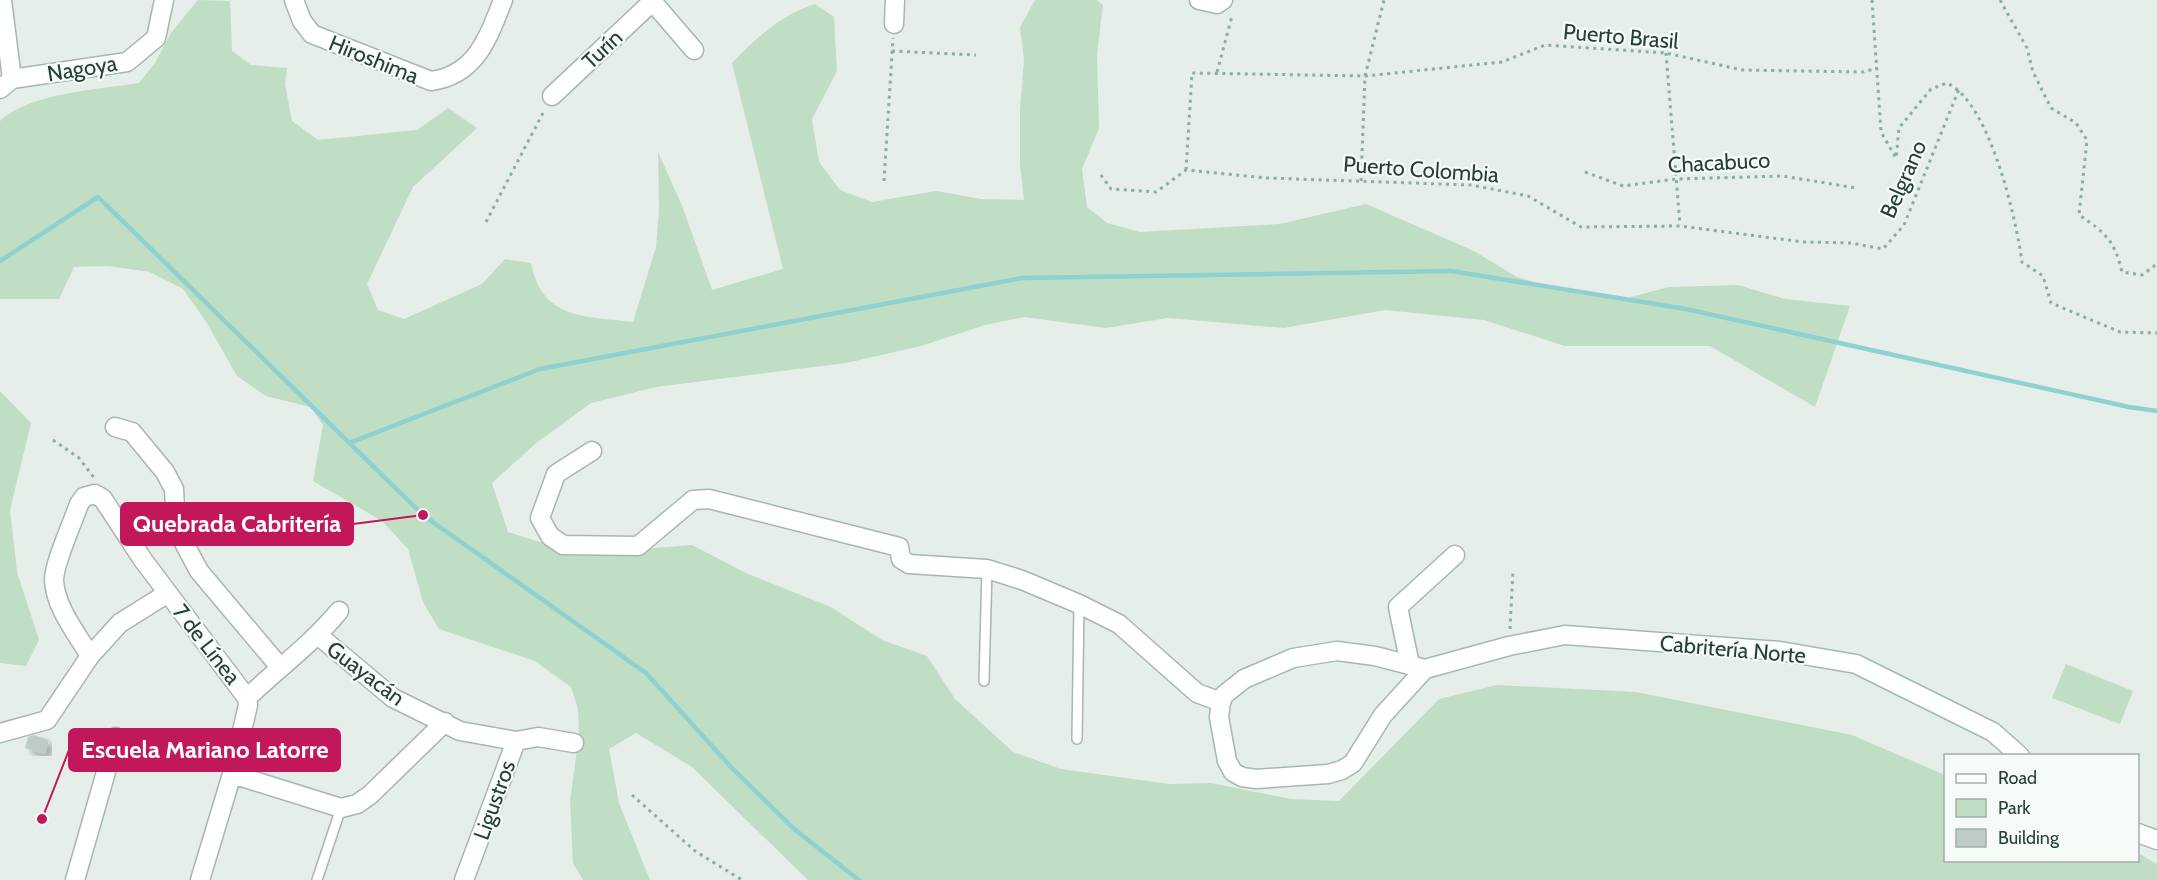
<svg xmlns="http://www.w3.org/2000/svg" width="2157" height="880" font-family="Cabin,sans-serif">
  <style>
    .green { fill: #bfdec3 }
    .lines { fill: none; stroke-linecap: round; stroke-linejoin: round }
    .stream { stroke: #8fd0d1; stroke-width: 4.5 }
    .building { fill: #beccc4; filter: url(#shadow) }
    .lane-casing { stroke: #a8b6af; stroke-width: 12 }
    .street-casing { stroke: #a8b6af; stroke-width: 21 }
    .secondary-casing { stroke: #a4baaf; stroke-width: 21 }
    .path { stroke: #87b19e; stroke-width: 3; stroke-dasharray: 3 4.5; stroke-linecap: butt }
    .lane { stroke: #fff; stroke-width: 9 }
    .street { stroke: #fff; stroke-width: 18 }
    .secondary { stroke: #fff; stroke-width: 18 }
    .labels { text-anchor: middle; stroke-width: 4.5; stroke-linejoin: round; paint-order: stroke }
    .street-label { font-size: 22px; fill: #254035; stroke: #f6faf8 }
    .leader { fill: none; stroke: #c2185b; stroke-width: 2 }
    .callout-dot { fill: #c2185b; stroke: #f6faf8; stroke-width: 2 }
    .callout { fill: #c2185b; stroke: #c2185b; stroke-width: 2 }
    .callout-label { font-size: 24px; text-anchor: middle; font-weight: bold; fill: #fff }
  </style>
  <defs>
    <filter id="shadow"><feDropShadow dx="5.5" dy="5.5" stdDeviation="3" flood-color="#0004"/></filter>
  </defs>
  <rect width="100%" height="100%" fill="#e5eee9"/>
  <path class="green" d="M198,0L230,1L232,51L251,65L287,68L285,84L292,121L318,140L417,130L448,108L477,128L413,187L367,284L378,310L404,319L482,284L505,259L531,263C542,320 585,316 633,322L656,247L659,211L658,152L683,208L712,290L783,269L732,63C756,38 781,15 815,4L834,17L837,71L812,119L819,162L840,190L872,202L936,191L981,199L1024,200L1020,164V109L1024,60L1020,27L1035,0H1097L1103,5L1097,54L1099,128L1082,169L1087,207L1107,223L1140,232L1280,224L1366,204L1474,251L1517,277L1573,293L1627,298L1669,287L1738,285L1785,299L1850,306L1815,407L1710,346H1565L1484,320L1385,310L1284,328L1168,318L1106,328L1024,317L985,325L921,346L846,363L656,387L591,403L535,444L492,483L508,532L578,554L692,545L746,573L831,607L882,640L927,656L955,699L1013,752L1061,769L1169,784L1211,783L1291,799L1339,801L1439,699L1497,685L1636,692L1852,735L1945,775L1946,860H2138V853L2157,864V880H808L692,767L636,733L609,749L619,803L650,880H583L573,863L570,801L579,736L578,709L571,687L535,661L439,629L423,602L408,549L382,521L313,481L323,425L310,407L266,396L237,376L207,323L183,289L150,272L108,266L74,267L59,299H0V121C32,92 97,90 139,83L155,63L171,33Z
    M0,391L31,423L10,510L17,572L39,640L26,666L0,663Z
    M2066,664L2133,691L2120,724L2052,698Z"/>
  <g class="lines">
    <path class="stream" d="M0,261L98,197L423,515L646,673L731,767L794,829L859,880
      M349,443L540,369L1022,278L1451,271L1686,309L2129,407L2157,411"/>
  </g>
  <path class="building" d="M34,735L49,740L45,754L25,748L28,737Z"/>
  <g class="lines">
    <g class="lane-casing">
      <path id="lane" d="M984,681L987,569
        M1077,739L1079,604
        M317,880L341,808"/>
    </g>
    <g class="street-casing">
      <path id="street" d="M2,0L12,79
        M294,0L302,21L312,34L431,81C476,75 488,38 503,0
        M651,0L694,50
        M1199,0L1217,4L1223,0
        M894,24L895,0
        M0,89L12,79L127,62L156,38L164,0
        M552,96L652,2
        M115,427L132,432L165,472L174,489L176,528L199,571L279,666
        M592,451L556,474L540,518L550,536L563,545L638,546L693,500L709,499L899,547L901,559L909,564L987,569L1022,580L1079,604L1119,624L1197,693L1221,702
        M319,636L393,698L460,731L516,741
        M90,656C77,634 55,607 54,580C54,563 73,522 79,504L84,497L95,494L103,499L143,560L247,698L248,705L232,774L200,880
        M1410,665L1398,607L1455,555
        M247,698C278,668 312,644 339,611
        M0,733L47,720L90,656L120,623L168,593
        M232,774L341,808L357,804L370,795L445,722
        M75,880L116,737
        M464,880L516,741L538,737L574,743"/>
    </g>
    <g class="secondary-casing">
      <path id="secondary" d="M1425,669L1375,656L1337,651L1293,658L1244,679L1224,695L1221,702L1219,717L1227,761L1233,772L1242,777L1256,779L1328,774L1342,770L1353,763L1383,715L1425,669L1509,646L1565,635L1780,651L1856,664L1993,732L2020,756
        M2138,833L2157,840"/>
    </g>
    <path class="path" d="M1872,0L1881,132L1896,158L1899,128L1931,89L1947,83C1990,103 2016,218 2022,262L2043,276L2051,303L2120,332L2157,333
      M2000,0L2027,48L2033,72L2051,108L2076,123L2087,140L2079,215C2106,233 2114,240 2122,272L2142,275L2157,264
      M892,51L976,55
      M1666,53L1680,225
      M1217,72L1232,16
      M1186,170L1192,73L1365,76L1502,62L1545,45L1666,53L1742,70L1863,72L1877,68
      M1585,172L1623,186L1676,179L1783,176L1856,188
      M1101,175L1111,189L1156,192L1186,170L1266,178L1471,185L1528,196L1581,227L1680,226L1803,242L1851,243L1883,249L1904,225L1959,89
      M884,181L893,38
      M1361,181L1365,76L1384,0
      M486,222L545,109
      M53,440L79,458L95,479
      M1510,629L1513,570
      M632,795L695,851L742,880"/>
    <use href="#lane" class="lane"/>
    <use href="#street" class="street"/>
    <use href="#secondary" class="secondary"/>
  </g>
  <g class="labels">
    <g class="street-label">
      <text transform="translate(1621 36) rotate(5)" y="8">Puerto Brasil</text>
      <text transform="translate(602 49) rotate(-43)" y="8">Turín</text>
      <text transform="translate(374 59) rotate(22)" y="8">Hiroshima</text>
      <text transform="translate(82 68) rotate(-9)" y="8">Nagoya</text>
      <text transform="translate(1719 162) rotate(-3)" y="8">Chacabuco</text>
      <text transform="translate(1421 169) rotate(4)" y="8">Puerto Colombia</text>
      <text transform="translate(1903 179) rotate(-66)" y="8">Belgrano</text>
      <text transform="translate(207 644) rotate(52)" y="8">7 de Línea</text>
      <text transform="translate(1733 649) rotate(5)" y="8">Cabritería Norte</text>
      <text transform="translate(366 673) rotate(37)" y="8">Guayacán</text>
      <text transform="translate(494 800) rotate(-70)" y="8">Ligustros</text>
    </g>
  </g>
  <path class="leader" d="M423 515L353 524M42 819L69 750"/>
  <g class="callout-dot">
    <circle cx="423" cy="515" r="6"/>
    <circle cx="42" cy="819" r="6"/>
  </g>
  <g class="callout">
    <rect x="121" y="503" width="232" height="42" rx="6"/>
    <rect x="69" y="729" width="271" height="42" rx="6"/>
  </g>
  <g class="callout-label">
    <text x="237" y="532">Quebrada Cabritería</text>
    <text x="205" y="758">Escuela Mariano Latorre</text>
  </g>
  <rect x="1944" y="754" width="195" height="108" fill="#f6faf8" stroke="#a2b0aa" stroke-width="1.5"/>
  <rect x="1956" y="774" width="30" height="9" fill="#ffffff" stroke="#a2b0aa" stroke-width="1.5"/>
  <text x="1998" y="784" font-size="18" fill="#254035">Road</text>
  <rect x="1956" y="799" width="30" height="18" fill="#bfdec3" stroke="#a2b0aa" stroke-width="1.5"/>
  <text x="1998" y="814" font-size="18" fill="#254035">Park</text>
  <rect x="1956" y="829" width="30" height="18" fill="#beccc4" stroke="#a2b0aa" stroke-width="1.5"/>
  <text x="1998" y="844" font-size="18" fill="#254035">Building</text>
</svg>
